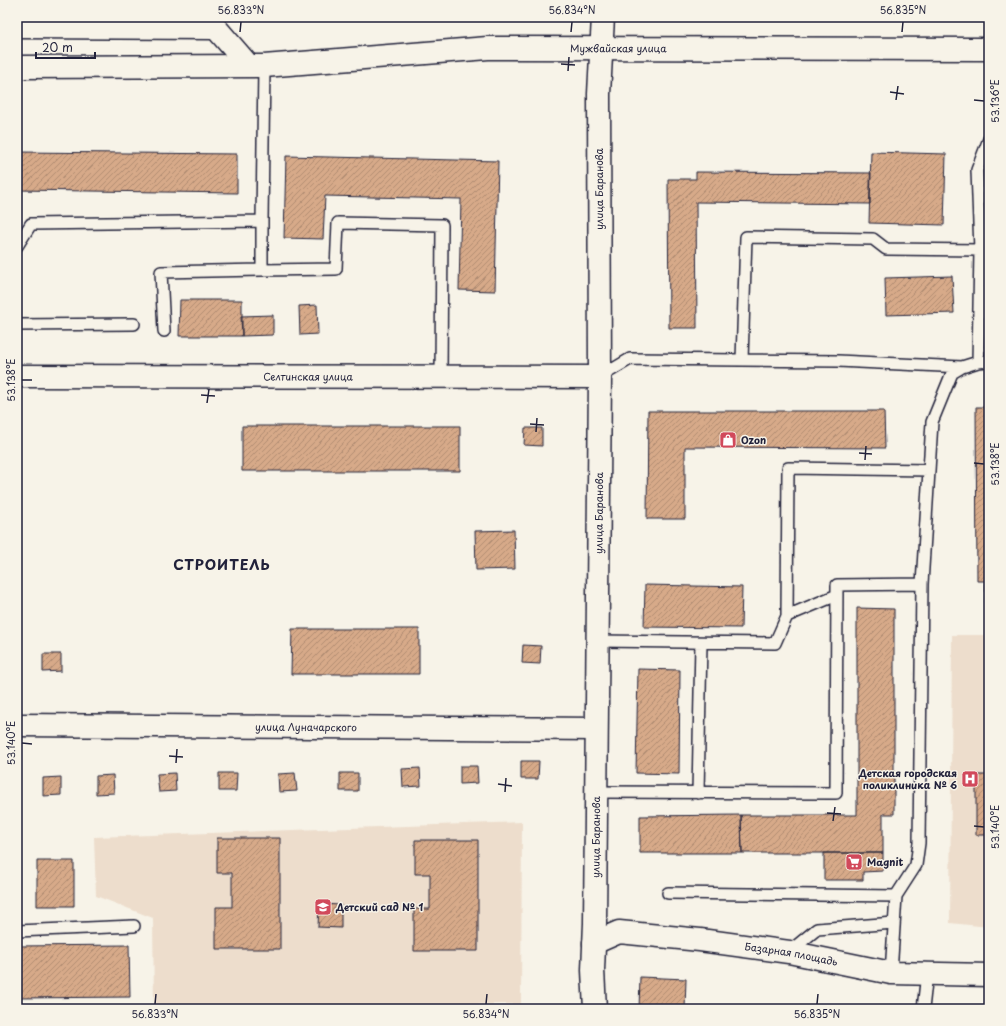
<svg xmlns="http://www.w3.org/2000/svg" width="1006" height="1026" font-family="'Playpen Sans',sans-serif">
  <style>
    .built { fill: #edddcc }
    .building { fill: url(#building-hatch); stroke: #22223b }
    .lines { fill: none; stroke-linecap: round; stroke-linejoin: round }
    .service-casing { stroke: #22223b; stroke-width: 14 }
    .minor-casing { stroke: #22223b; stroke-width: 25 }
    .tertiary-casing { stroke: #22223b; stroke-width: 25 }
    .service { stroke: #f7f3e8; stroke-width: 11 }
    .minor { stroke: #f7f3e8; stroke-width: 22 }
    .tertiary { stroke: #f7f3e8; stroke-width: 22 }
    .ticks { fill: none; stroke: #22223b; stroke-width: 1.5 }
    .labels { text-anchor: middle; stroke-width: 3; stroke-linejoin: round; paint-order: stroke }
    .street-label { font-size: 10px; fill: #22223b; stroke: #f7f3e8 }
    .poi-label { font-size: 10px; font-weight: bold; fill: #22223b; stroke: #f7f3e8; text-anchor: start }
    .district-label { font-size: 14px; font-weight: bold; letter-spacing: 1px; fill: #22223b; stroke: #f7f3e8 }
    .neatline { fill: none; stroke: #22223b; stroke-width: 1.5 }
    .ticks-label { font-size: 10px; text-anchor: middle; fill: #22223b }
  </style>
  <defs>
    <pattern id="building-hatch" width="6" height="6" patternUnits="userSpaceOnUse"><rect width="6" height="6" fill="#d7aa89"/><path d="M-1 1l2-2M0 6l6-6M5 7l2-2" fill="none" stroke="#ae8a71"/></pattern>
  </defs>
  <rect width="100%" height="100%" fill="#f7f3e8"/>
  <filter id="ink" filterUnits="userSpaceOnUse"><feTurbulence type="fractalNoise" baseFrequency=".025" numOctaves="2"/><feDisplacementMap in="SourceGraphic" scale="8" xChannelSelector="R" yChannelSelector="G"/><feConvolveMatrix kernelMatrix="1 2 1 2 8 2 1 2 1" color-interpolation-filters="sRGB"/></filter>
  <g filter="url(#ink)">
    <path class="built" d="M952,635H989V927L950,923Z
      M522,822L521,1004L154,1008L153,918L96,896L94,837Z"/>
    <path class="building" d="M17,152L237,154V193L17,190Z
      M871,152L946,154L944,225L869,223Z
      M286,156L498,161L495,291L459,290L461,199L325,196L323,239L284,238Z
      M696,172L871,173L870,204L696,202L697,328H669L668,179H696Z
      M952,276L954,313L886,315L885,278Z
      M180,300H242V336H179Z
      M317,305L318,334L300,335L299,306Z
      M273,315V335L242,336L241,316Z
      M976,407H989V608H985L986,581H977Z
      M648,411H884L885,448L685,447V519H647Z
      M242,426H460V471H242Z
      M525,428H542V446L524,445Z
      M514,530L515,569L476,570L475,531Z
      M645,585L742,587L741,628L644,627Z
      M857,608L894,609V814H883V853H742L741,815H857Z
      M292,629H419V674H291Z
      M523,645L541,646L540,664L522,663Z
      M43,654H61V671L43,672Z
      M638,669L680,670L679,774L636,773Z
      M521,761H539L538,779H521Z
      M460,766H477L478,783L460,784Z
      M420,768L421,786L403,787L402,769Z
      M175,773L176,791L159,792L157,774Z
      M219,773H237L236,791H219Z
      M295,773L297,791L279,792L278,774Z
      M340,773H358V791H340Z
      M113,775L114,793L96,794V776Z
      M976,775H989V835H976Z
      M61,777V795L43,796V778Z
      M741,815L742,853H640V816Z
      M217,838H280V949H216V907H232V873H217Z
      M415,840H478V951H414V909H430V874H415Z
      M824,853H883V871L863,872V880H824Z
      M37,861H74V906H37Z
      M319,904L341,905V928L318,927Z
      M129,945L130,997L17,998V946Z
      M640,977L686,979L685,1009H639Z"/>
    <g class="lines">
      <g class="service-casing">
        <path id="service" d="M262,221L264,66
          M17,246L31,224L262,221V270L336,269L338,223L442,225L441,377
          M17,325L134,324
          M164,331L161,272L262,270
          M742,360L746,237L873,239L886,249L980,250
          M978,362L980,250L977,170L989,139
          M600,377L630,359L838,361L962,367L978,362L989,361
          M787,616L788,468L929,470
          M597,641L775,643L787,616L837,595
          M596,792L836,793L837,585L922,584
          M698,793L701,643
          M668,893L896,896
          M17,931L134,926
          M789,952L817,929L894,923
          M891,973L896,896L916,865L919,843L922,584L932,422L952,373L962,367
          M923,1009L927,973"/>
      </g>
      <g class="minor-casing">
        <g id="minor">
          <path id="s1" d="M17,376L600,377"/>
          <path id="s2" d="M17,725L596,729"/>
          <path id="s3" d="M594,943L619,932L700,940L789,952L891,973L989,975"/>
        </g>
      </g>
      <g class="tertiary-casing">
        <g id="tertiary">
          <path d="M17,27L216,28L248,65"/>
          <path id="s4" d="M17,67L264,66L488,48L989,49"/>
          <path id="s5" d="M595,1009L593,970L595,923L600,377L599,94L603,17"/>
        </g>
      </g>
      <use href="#service" class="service"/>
      <use href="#minor" class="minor"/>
      <use href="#tertiary" class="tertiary"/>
    </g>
  </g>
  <path class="ticks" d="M240,32L241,22M571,32L572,22M902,32L903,22M561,64L575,65M568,71L569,57M890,92L904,94M896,100L898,86M974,100L984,101M22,380H32M201,395L215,396M207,403L209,389M530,424L544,425M536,432L537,418M859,453L872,454M865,460L866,446M974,463L984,464M22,743L32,744M169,756L183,757M176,763L177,749M498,784L512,786M505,792L506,778M827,813L841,814M833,821L835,807M974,826L984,827M155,1004L156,994M486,1004L487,994M817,1004L818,994"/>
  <defs>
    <g id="shop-square" transform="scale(0.9)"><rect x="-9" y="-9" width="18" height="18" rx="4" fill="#d1495b" stroke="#f7f3e8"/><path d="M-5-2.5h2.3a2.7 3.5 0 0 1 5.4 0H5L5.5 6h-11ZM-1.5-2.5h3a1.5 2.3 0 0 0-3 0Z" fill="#fff"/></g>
    <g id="hospital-square" transform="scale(0.9)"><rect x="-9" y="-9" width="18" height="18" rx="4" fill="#d1495b" stroke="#f7f3e8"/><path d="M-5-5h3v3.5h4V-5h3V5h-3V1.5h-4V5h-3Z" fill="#fff"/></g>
    <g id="supermarket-square" transform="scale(0.9)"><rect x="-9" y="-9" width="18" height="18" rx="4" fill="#d1495b" stroke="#f7f3e8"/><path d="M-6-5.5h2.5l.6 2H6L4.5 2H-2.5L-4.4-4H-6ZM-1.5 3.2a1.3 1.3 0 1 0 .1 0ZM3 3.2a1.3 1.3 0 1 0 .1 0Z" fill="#fff"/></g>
    <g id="school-square" transform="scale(0.9)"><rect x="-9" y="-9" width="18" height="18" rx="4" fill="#d1495b" stroke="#f7f3e8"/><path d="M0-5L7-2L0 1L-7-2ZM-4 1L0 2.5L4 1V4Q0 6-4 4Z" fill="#fff"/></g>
  </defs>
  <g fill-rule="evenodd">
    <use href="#shop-square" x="728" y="440"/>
    <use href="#hospital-square" x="970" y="779"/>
    <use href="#supermarket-square" x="854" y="862"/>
    <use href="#school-square" x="323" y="907"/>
  </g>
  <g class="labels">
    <g class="street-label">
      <text dy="4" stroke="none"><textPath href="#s4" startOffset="602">Мужвайская улица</textPath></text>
      <text transform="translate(599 189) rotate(-90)" y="4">улица Баранова</text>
      <text dy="4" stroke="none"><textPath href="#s1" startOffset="291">Селтинская улица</textPath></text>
      <text dy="4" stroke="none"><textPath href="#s5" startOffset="496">улица Баранова</textPath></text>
      <text dy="4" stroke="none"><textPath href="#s2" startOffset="289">улица Луначарского</textPath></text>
      <text dy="4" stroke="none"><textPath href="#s5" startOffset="172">улица Баранова</textPath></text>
      <text dy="4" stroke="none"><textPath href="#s3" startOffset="201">Базарная площадь</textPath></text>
    </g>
    <g class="poi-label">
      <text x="741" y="444">Ozon</text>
      <text x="957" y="777" text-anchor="end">Детская городская<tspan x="957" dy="12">поликлиника № 6</tspan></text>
      <text x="867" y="866">Magnit</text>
      <text x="336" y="911">Детский сад № 1</text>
    </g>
    <g class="district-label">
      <text x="222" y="570">СТРОИТЕЛЬ</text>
    </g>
  </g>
  <rect width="1006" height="1026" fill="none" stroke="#f7f3e8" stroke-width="44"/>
  <path d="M36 52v6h59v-6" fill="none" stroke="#22223b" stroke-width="2"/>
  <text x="42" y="52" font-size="12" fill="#22223b" stroke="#f7f3e8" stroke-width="3" paint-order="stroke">20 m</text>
  <rect x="22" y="22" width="962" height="982" class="neatline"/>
  <g class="ticks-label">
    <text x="241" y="14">56.833°N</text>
    <text x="572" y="14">56.834°N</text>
    <text x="903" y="14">56.835°N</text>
    <text transform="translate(995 101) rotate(-90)" y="4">53.136°E</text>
    <text transform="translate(11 380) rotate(-90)" y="4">53.138°E</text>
    <text transform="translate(995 464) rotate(-90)" y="4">53.138°E</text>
    <text transform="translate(11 743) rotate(-90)" y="4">53.140°E</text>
    <text transform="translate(995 827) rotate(-90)" y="4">53.140°E</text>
    <text x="155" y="1018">56.833°N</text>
    <text x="486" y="1018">56.834°N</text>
    <text x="817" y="1018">56.835°N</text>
  </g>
</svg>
